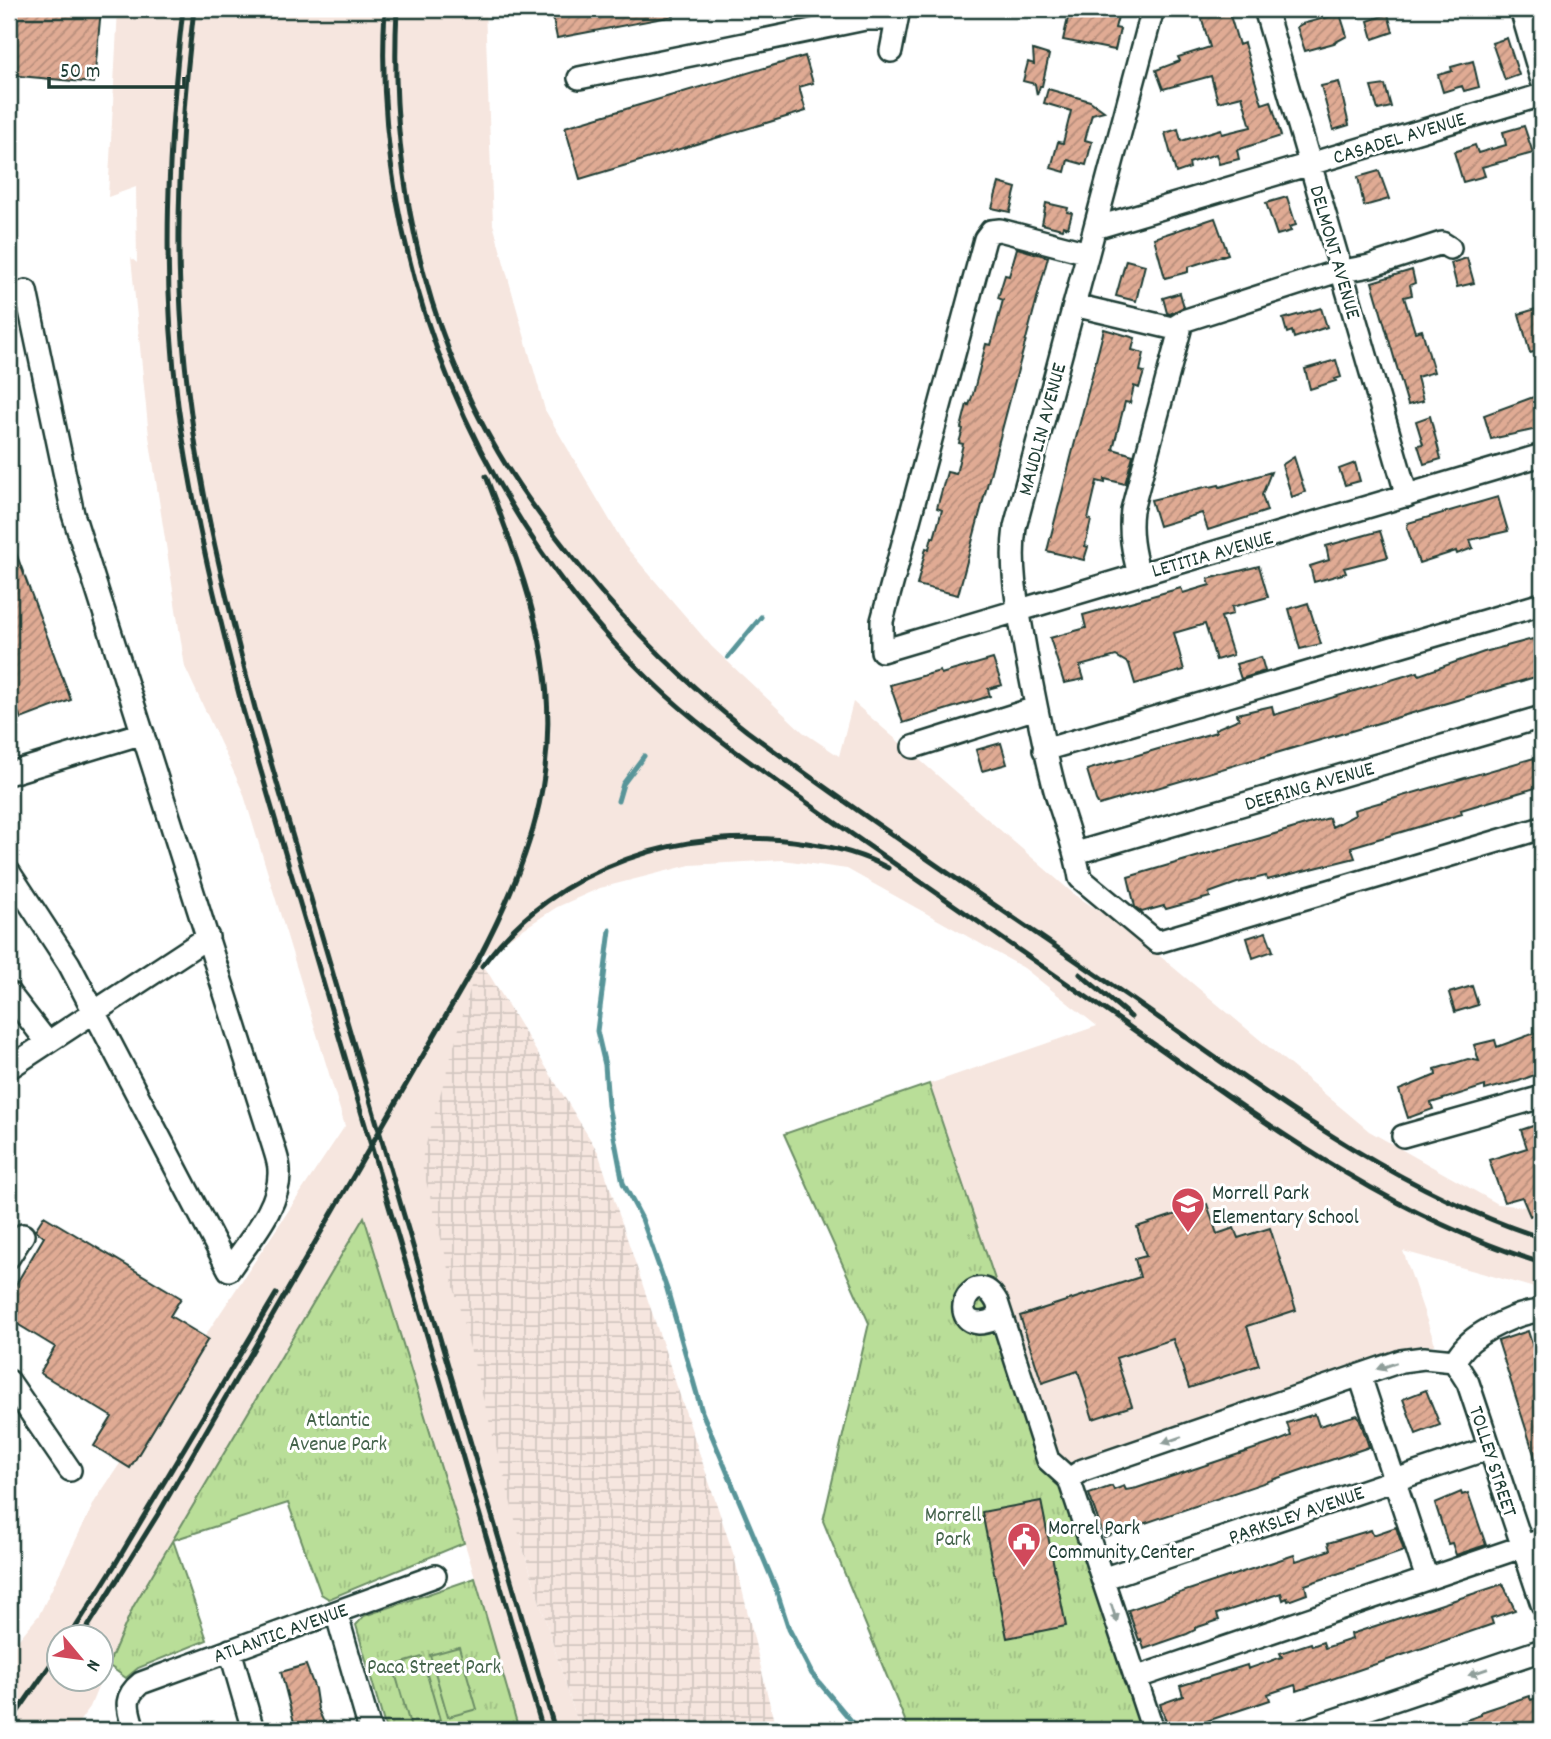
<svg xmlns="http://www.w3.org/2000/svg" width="1551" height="1739" font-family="Dekko,sans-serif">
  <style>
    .built { fill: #f6e6df }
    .industrial { fill: url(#industrial-grid) }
    .park { fill: url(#park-tufts); stroke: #6c8e66; stroke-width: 2 }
    .garden { fill: #b9de98; stroke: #6c8e66; stroke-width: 2 }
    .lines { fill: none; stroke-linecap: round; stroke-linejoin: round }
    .stream { stroke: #599599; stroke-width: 5 }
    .building { fill: url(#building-hatch); stroke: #1f3d34; stroke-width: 2 }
    .minor-casing { stroke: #1f3d34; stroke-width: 26 }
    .minor { stroke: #fff; stroke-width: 21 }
    .rail { stroke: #1f3d34; stroke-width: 5 }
    .oneway { fill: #8f9e9a }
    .labels { text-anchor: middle; stroke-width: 6; stroke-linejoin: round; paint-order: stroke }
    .street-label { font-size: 21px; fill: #1f3d34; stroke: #fff }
    .poi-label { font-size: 21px; fill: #1f3d34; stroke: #fff; text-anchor: start }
    .park-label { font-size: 21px; fill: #46654d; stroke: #fff }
  </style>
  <defs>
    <pattern id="industrial-grid" width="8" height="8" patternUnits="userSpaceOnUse" patternTransform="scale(1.75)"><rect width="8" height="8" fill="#f6e6df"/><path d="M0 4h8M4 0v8" fill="none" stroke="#d2c6c0"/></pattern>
    <pattern id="park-tufts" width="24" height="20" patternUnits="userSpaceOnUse" patternTransform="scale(1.75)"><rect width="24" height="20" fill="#b9de98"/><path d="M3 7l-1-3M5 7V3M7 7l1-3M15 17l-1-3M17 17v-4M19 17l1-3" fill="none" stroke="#9fbf84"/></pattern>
    <pattern id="building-hatch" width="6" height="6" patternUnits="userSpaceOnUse" patternTransform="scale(1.75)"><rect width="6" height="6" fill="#e0ab94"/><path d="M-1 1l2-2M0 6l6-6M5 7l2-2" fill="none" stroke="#b58c7a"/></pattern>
  </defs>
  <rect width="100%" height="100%" fill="#fff"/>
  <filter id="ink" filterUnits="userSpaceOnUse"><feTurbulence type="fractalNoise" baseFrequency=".0143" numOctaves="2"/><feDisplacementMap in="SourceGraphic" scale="14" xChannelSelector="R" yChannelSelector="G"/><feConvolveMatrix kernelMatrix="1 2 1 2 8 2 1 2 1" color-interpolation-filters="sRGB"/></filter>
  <g filter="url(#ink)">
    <path class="built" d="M118,9H485L493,224L545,410L625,546L712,647L803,732L839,756L853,702L1075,895L1131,932L1369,1131L1498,1204L1542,1209V1290L1403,1251L1435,1344L1059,1468L929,1084L1097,1026L1024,968L847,869L783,860L690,865L600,888L557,907L479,958L521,1542L580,1730H519L468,1554L364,1218L133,1607L102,1679V1638H60V1680H101L90,1707L73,1730H9V1651L39,1615L95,1501L345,1126L243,792L185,667L149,436L131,258L137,263L136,187L108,197Z"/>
    <path class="industrial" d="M479,958L598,1152L734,1556L776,1730H580L521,1542L421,1162Z"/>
    <path class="park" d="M929,1084L1147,1730H909L823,1521L869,1323L784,1134Z
      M364,1217L464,1543L329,1599L321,1594L288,1503L173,1540L207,1640L138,1668L126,1678L108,1665L133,1607Z
      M475,1578L519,1730H386L356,1625L364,1616Z"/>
    <path class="garden" d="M459,1647L477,1709L448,1717L430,1655Z
      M422,1657L440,1720L411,1728L393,1666Z"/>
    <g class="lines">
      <path class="stream" d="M728,657L761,617
        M618,801L623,784L644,756
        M610,930L597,1031L605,1065L608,1105L623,1183L642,1219L667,1289L702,1412L775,1586L789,1629L812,1674L859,1730"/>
    </g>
    <path class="building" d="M9,9H101L94,83L9,75Z
      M551,9H674V16L557,38Z
      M1070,9H1120L1115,28L1120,29L1115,50L1063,40Z
      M1199,9H1228L1239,45L1244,43L1262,104L1271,101L1281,136L1237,150L1239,159L1219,164L1216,154L1189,163L1190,168L1176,173L1165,133L1178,129L1181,141L1221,129L1222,134L1251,127L1242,96L1218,102L1211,76L1163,89L1156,70L1180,61L1178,57L1210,47Z
      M1340,14L1347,36L1334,43L1305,51L1297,27L1302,24Z
      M1388,14L1393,32L1373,39L1368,21Z
      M1507,38L1519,75L1505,80L1492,43Z
      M1033,50L1049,55L1042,86H1040L1037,95L1035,84L1023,81L1028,62L1034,64Z
      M805,56L813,83L799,87L806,111L580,179L565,127Z
      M1473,61L1479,87L1464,91L1462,86L1443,92L1438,75L1452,71L1451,67Z
      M1339,82L1349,125L1333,130L1321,86Z
      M1385,85L1391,107L1378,110L1371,87Z
      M1048,89L1090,101L1104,111L1092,114L1085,140L1092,142L1086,165L1068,160L1065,172L1051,168L1058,142L1063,143L1071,111L1044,103Z
      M1524,126L1533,153L1482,167L1485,176L1463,182L1454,152L1475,145L1478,153L1506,145L1503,132Z
      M1379,171L1389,199L1364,206L1358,177Z
      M999,183L1016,188L1010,212L992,208Z
      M1287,197L1296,225L1289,227L1291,231L1277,235L1266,203Z
      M1046,203L1068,208L1067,212L1072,213L1068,228L1063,226L1062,229L1042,224Z
      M1215,218L1228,254L1188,267V272L1165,278L1154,238Z
      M1017,248L1048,257L958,595L917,585L926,548L929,549L932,537L934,538L942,510L937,508L947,472L956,474L963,444L959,443L963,429L961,428L967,404L969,405L973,394L986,344L991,345L1003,300L998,298L1005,275L1009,276Z
      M1467,258L1474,283L1457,287L1451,263Z
      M1126,260L1145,265L1136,301L1116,296Z
      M1412,270L1415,283L1410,285L1412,295L1404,297L1415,332L1422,330L1434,372L1417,377L1423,401L1408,405L1372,282Z
      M1180,293L1184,307L1170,314L1167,313L1163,298Z
      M1542,307V350L1530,353L1519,314Z
      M1321,308L1327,327L1294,338L1292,331L1287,333L1283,319Z
      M1104,329L1135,338L1132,350L1144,353L1140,371L1144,372L1139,388L1134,386L1130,403L1125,402L1113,449L1133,455L1125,484L1105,479V483L1097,481L1088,519L1091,520L1085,546L1088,547L1084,560L1047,551Z
      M1336,360L1341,377L1335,379L1336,381L1310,389L1305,369Z
      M1542,394V428L1491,439L1484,415Z
      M1430,416L1441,459L1424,464L1418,445L1423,444L1416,421Z
      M1294,457L1305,492L1292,497L1282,465Z
      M1355,463L1360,481L1345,485L1339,469Z
      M1271,472L1262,495L1267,511L1208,530L1202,513L1159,526L1151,500L1209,486L1210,487L1219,485L1220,487Z
      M1498,497L1508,531L1470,540L1473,548L1457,554L1456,551L1419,563L1407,528L1408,523Z
      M1380,531L1388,557L1344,568L1346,573L1314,582L1310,566L1329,560L1326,546Z
      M10,537L71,700L21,719L9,687Z
      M1259,566L1268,597L1232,607L1233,614L1221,617L1233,655L1216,660L1205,624L1174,633L1184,670L1135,684L1129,664L1116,656L1080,666L1084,679L1064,683L1050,638L1086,628L1083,615L1181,588L1183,593L1210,585L1208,579Z
      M1308,603L1321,644L1300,649L1289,609Z
      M1533,639L1542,667V675L1099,805L1096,800L1087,770L1216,732L1215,729L1239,719L1237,714L1272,706L1274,715L1418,672L1419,675L1484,652Z
      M1261,657L1265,671L1241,679L1236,664Z
      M993,659L1002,685L988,689L990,696L903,723L890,685L940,671L941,674Z
      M1001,743L1007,764L982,771L976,750Z
      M1534,758L1535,764L1542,762V786L1461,810L1462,814L1351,847L1355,858L1267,880L1266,876L1237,883L1209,893L1210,897L1166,909L1164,906L1142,912L1135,907L1128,877L1329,818L1332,827L1355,815L1354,810Z
      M1266,932L1273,951L1253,958L1247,938Z
      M1472,986L1478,1005L1455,1012L1449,993Z
      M1535,1033L1542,1051V1072L1519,1081L1485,1090V1086L1431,1103L1433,1109L1408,1118L1399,1090L1436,1075L1435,1069L1468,1059L1479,1061L1474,1045L1495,1040L1497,1047Z
      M1542,1123V1211L1530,1216L1522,1197L1504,1202L1489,1160L1527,1148L1521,1130Z
      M1207,1204L1217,1234L1234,1228L1238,1238L1270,1228L1296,1310L1247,1326L1259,1365L1189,1388L1173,1339L1116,1358L1132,1406L1093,1419L1078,1371L1042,1383L1020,1316L1140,1277L1135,1259L1146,1256L1137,1227Z
      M44,1216L181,1298L170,1316L208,1339L130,1468L94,1446L112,1417L40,1373L55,1347L9,1319V1296L44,1237L35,1230Z
      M1528,1331L1542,1377V1469L1539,1470L1498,1341Z
      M1426,1390L1440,1425L1416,1434L1403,1399Z
      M1315,1414L1319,1426L1357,1415L1359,1417L1369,1447L1104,1537L1089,1494L1112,1486L1114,1490L1124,1486L1126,1490L1137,1488L1281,1440L1291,1436L1287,1423Z
      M1461,1492L1462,1495L1468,1493L1486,1545L1456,1555L1452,1543L1448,1544L1435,1503Z
      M1041,1501L1066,1626L1007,1638L982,1512Z
      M1396,1527L1404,1551L1305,1585L1307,1594L1288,1601L1287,1598L1283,1600L1281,1593L1239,1607L1217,1614L1219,1620L1195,1628V1630L1187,1634L1144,1649L1141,1639L1139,1640L1128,1610L1294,1555L1296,1561L1330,1550L1328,1543L1371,1530L1373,1535Z
      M1503,1584L1515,1610L1491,1618L1493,1624L1297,1691L1295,1685L1268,1694L1270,1700L1180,1730H1169L1160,1704L1183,1696L1180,1686L1247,1665L1248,1669L1282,1657L1280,1653L1311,1643L1312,1646L1323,1642L1325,1648L1352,1639L1351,1634Z
      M306,1665L315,1689L318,1709L327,1730H296L281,1672Z
      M1529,1696L1531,1700L1542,1696V1724L1523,1730H1443L1442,1728L1481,1715V1712Z"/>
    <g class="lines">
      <g class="minor-casing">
        <path id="minor" d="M1153,9L1015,527C1009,570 1019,612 1026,654C1035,700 1043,745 1055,790C1064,820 1075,847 1080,878L1157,942L1542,828
          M1265,9L1407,496
          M1521,9L1542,81
          M891,51L899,9
          M579,78L865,19H897
          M1095,228L1542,95
          M1088,253L1000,230L991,231L985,239L882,621V651L1542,455
          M9,298L26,291L73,514L274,1148C276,1155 279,1163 279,1170C281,1207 248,1241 229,1270L69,964L9,872
          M1074,305L1180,330L1132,510C1129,533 1133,552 1139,575
          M1173,328L1186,320L1332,273L1370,266L1442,243L1450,248
          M913,747L1036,708
          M1044,750L1542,604
          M9,770L11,773L143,733
          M1076,853L1542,717
          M9,993L47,1042
          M9,1068L208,937
          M1403,1136L1542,1097
          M9,1257L23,1235
          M1001,1317C995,1319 986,1323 979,1323C945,1320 976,1263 997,1302L1048,1460L1069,1479L1153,1730
          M1454,1361L1468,1383L1542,1604
          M1454,1361C1458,1356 1461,1351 1465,1347C1478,1332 1523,1309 1542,1312
          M1360,1376L1427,1579
          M9,1381L70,1470
          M1069,1479L1083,1470L1401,1361L1424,1358L1454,1361
          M1102,1579L1490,1448
          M336,1612L370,1730
          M230,1650L253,1730
          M1135,1678L1542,1540
          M134,1730C128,1709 122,1698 141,1683L435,1576
          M1305,1730L1542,1650"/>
      </g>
      <use href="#minor" class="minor"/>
      <path class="rail" d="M183,9C168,140 161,273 178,405C192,508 217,609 243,710L543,1730
        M194,9C183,102 176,196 180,290C185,433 218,570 255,708L555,1730
        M385,9C370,261 480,526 666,695C718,742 777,781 833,821C918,880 1003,939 1088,998C1231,1096 1373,1212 1542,1263
        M397,9C389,161 420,320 498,452C522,493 551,531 581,568C631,629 685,683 747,731C872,823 1001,909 1129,997C1260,1088 1389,1188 1542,1238
        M482,966C555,865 687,823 807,843C834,847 864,855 888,868
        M1080,974L1131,1017
        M69,1638L113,1568L276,1294
        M81,1638L160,1511L474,967C528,867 561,776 543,660C533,596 508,536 486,476
        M9,1724L60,1651"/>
    </g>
    <defs><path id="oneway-solid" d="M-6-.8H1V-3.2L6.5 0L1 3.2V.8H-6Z" transform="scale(1.75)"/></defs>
    <g class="oneway">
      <use href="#oneway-solid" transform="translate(1387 1366) rotate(161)"/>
      <use href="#oneway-solid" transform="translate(1172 1440) rotate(161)"/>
      <use href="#oneway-solid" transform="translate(1114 1613) rotate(72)"/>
      <use href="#oneway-solid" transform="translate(1478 1672) rotate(161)"/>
    </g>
  </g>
  <defs>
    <g id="school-pin" transform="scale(1.75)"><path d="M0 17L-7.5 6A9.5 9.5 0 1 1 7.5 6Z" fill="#d1495b" stroke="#fff"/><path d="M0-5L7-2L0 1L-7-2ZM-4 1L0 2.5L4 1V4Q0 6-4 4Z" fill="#fff"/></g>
    <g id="civic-pin" transform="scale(1.75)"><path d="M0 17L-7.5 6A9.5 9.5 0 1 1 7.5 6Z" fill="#d1495b" stroke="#fff"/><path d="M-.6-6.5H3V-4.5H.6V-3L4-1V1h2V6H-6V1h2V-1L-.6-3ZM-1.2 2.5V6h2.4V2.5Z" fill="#fff"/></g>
  </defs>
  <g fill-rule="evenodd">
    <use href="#school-pin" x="1188" y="1204"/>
    <use href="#civic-pin" x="1024" y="1539"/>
  </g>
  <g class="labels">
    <g class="street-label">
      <text transform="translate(1399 137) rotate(-17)" y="7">CASADEL AVENUE</text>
      <text transform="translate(1336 252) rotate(74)" y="7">DELMONT AVENUE</text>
      <text transform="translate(1041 429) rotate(-75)" y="7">MAUDLIN AVENUE</text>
      <text transform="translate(1212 553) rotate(-16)" y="7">LETITIA AVENUE</text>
      <text transform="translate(1309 785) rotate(-16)" y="7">DEERING AVENUE</text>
      <text transform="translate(1494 1461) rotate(72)" y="7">TOLLEY STREET</text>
      <text transform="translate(1296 1514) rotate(-19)" y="7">PARKSLEY AVENUE</text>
      <text transform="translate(280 1632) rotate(-20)" y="7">ATLANTIC AVENUE</text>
    </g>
    <g class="poi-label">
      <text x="1212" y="1199">Morrell Park<tspan x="1212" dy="24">Elementary School</tspan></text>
      <text x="1048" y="1534">Morrel Park<tspan x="1048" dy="24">Community Center</tspan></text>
    </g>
    <g class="park-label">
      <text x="338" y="1426">Atlantic<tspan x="338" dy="24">Avenue Park</tspan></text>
      <text x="953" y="1521">Morrell<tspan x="953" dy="24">Park</tspan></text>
      <text x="434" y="1673">Paca Street Park</text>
    </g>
  </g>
  <rect width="1551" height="1739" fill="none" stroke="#fff" stroke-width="35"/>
  <rect x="18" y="18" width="1516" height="1704" fill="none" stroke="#1f3d34" stroke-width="2.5" filter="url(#ink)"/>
  <g transform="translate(80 1658) rotate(119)"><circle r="33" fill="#ffffff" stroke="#a5b1ae" stroke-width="2"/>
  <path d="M0-5L12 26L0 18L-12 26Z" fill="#d1495b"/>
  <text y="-10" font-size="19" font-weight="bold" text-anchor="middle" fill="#1f3d34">N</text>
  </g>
  <path d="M49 77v10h135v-10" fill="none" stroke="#1f3d34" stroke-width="3.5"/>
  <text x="60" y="77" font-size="21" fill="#1f3d34" stroke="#ffffff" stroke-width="5" paint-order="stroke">50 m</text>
</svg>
